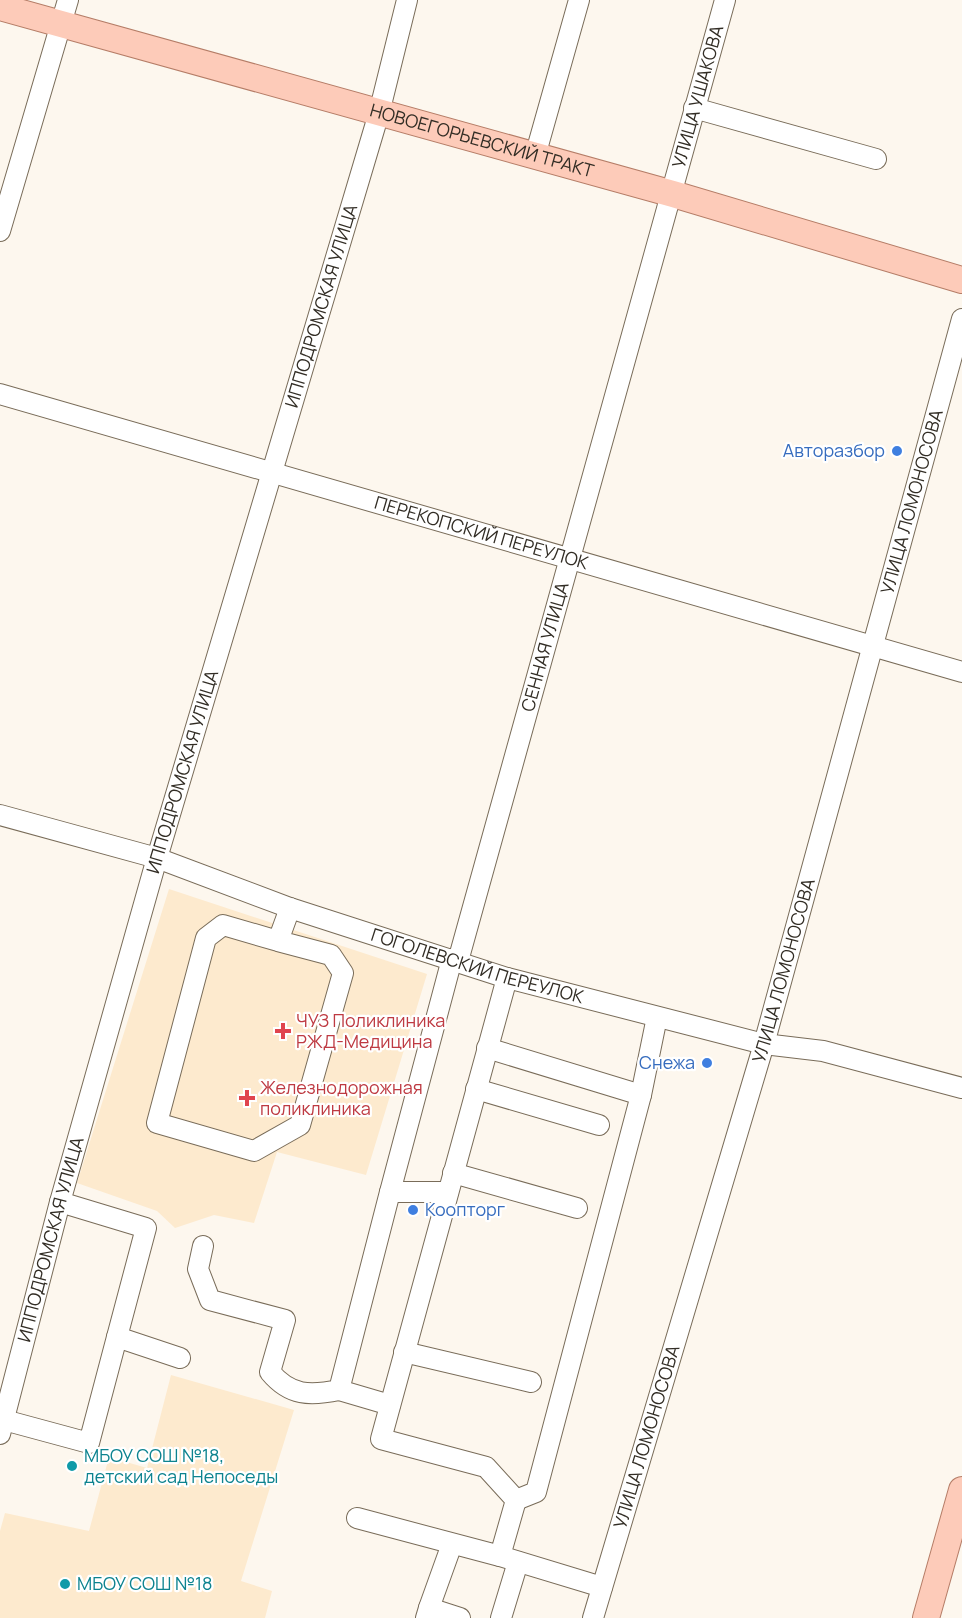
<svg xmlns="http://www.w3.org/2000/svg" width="962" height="1618" font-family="Manrope,sans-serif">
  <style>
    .built { fill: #fdeace }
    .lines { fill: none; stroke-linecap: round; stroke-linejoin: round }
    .minor-casing { stroke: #796c59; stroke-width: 22 }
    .major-casing { stroke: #b57d67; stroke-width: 28 }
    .minor { stroke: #fff; stroke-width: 20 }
    .major { stroke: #fdcbb9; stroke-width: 26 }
    .shop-dot { fill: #3f7fe0; stroke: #fff; stroke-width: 2 }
    .health-dot { fill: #e0444e; stroke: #fff; stroke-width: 2 }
    .culture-dot { fill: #0f9aa8; stroke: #fff; stroke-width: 2 }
    .labels { text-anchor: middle; stroke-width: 4.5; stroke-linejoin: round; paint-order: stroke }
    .street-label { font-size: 18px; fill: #322d25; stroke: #fff }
    .shop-label { font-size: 18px; fill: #366cbe; stroke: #fff; text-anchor: end }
    .health-label { font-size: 18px; fill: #be3a42; stroke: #fff; text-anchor: start }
    .culture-label { font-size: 18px; fill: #0d838f; stroke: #fff; text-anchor: start }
  </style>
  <rect width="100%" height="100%" fill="#fdf7ee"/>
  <path class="built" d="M169,889L427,974L366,1175L277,1152L254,1223L214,1215L175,1228L157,1211L77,1183Z
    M171,1375L294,1410L241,1581L272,1591L265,1618H0V1531L5,1513L89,1531L109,1457L147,1468Z"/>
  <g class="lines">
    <g class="minor-casing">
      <g id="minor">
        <path d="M694,108L876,159"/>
        <path d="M535,156L579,0"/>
        <path d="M0,231L68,0"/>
        <path id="s1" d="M0,394L962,672"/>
        <path id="s2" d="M0,815L157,858L290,908L507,978L764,1044L823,1051L962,1088"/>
        <path d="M278,941L331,955L343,973L300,1125L254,1151L157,1123L206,938L223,925L278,941L290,908"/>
        <path id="s3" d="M458,961L725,0"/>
        <path d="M487,1048L641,1095L536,1492L516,1500"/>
        <path d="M476,1089L599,1125"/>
        <path d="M641,1095L657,1017"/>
        <path d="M453,1173L577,1208"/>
        <path d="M390,1192L452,959"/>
        <path d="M60,1202L146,1228L117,1337L180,1358"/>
        <path d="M203,1246L198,1269L210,1300L285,1320L270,1372C290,1396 310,1396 339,1390L390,1192H448"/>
        <path d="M404,1352L531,1382"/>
        <path d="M339,1390L390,1405"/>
        <path d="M4,1420L89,1443L117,1337"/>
        <path id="s4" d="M0,1434L60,1202L157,858L379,113L407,0"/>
        <path d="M357,1518L500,1556L516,1500L486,1467L381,1439L507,978"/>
        <path d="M500,1556L602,1587"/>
        <path d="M429,1608L452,1544"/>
        <path d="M426,1618L429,1608L460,1618"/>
        <path d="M501,1618L518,1562"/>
        <path id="s5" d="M593,1618L764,1044L962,319"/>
      </g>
    </g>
    <g class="major-casing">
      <g id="major">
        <path id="s6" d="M0,7L673,194L962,280"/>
        <path d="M926,1618L962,1490"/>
      </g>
    </g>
    <use href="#minor" class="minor"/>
    <use href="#major" class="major"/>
  </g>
  <g class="shop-dot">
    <circle cx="897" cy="451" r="6"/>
    <circle cx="707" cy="1063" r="6"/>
    <circle cx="413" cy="1210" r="6"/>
  </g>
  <g class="health-dot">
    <path d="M280 1022h6v6h6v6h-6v6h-6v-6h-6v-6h6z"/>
    <path d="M244 1089h6v6h6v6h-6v6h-6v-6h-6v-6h6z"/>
  </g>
  <g class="culture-dot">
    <circle cx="72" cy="1466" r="6"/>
    <circle cx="65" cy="1584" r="6"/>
  </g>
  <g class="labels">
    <g class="street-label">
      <text dy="6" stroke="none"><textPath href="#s3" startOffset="897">УЛИЦА УШАКОВА</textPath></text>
      <text dy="6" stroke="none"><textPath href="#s6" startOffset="500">НОВОЕГОРЬЕВСКИЙ ТРАКТ</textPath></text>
      <text dy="6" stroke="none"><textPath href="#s4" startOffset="1173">ИППОДРОМСКАЯ УЛИЦА</textPath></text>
      <text dy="6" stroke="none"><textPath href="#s5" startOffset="1161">УЛИЦА ЛОМОНОСОВА</textPath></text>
      <text dy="6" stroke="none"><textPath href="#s1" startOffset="501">ПЕРЕКОПСКИЙ ПЕРЕУЛОК</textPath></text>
      <text dy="6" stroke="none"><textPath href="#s3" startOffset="326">СЕННАЯ УЛИЦА</textPath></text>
      <text dy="6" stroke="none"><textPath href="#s4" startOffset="687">ИППОДРОМСКАЯ УЛИЦА</textPath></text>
      <text dy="6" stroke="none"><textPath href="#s2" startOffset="501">ГОГОЛЕВСКИЙ ПЕРЕУЛОК</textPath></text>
      <text dy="6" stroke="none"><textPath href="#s5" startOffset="675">УЛИЦА ЛОМОНОСОВА</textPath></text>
      <text dy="6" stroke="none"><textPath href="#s4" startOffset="201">ИППОДРОМСКАЯ УЛИЦА</textPath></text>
      <text dy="6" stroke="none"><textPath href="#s5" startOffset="189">УЛИЦА ЛОМОНОСОВА</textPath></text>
    </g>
    <g class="shop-label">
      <text x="885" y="457">Авторазбор</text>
      <text x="695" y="1069">Снежа</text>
      <text x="425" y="1216" text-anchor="start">Коопторг</text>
    </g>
    <g class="health-label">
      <text x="296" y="1027">ЧУЗ Поликлиника<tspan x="296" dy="21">РЖД-Медицина</tspan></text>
      <text x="260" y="1094">Железнодорожная<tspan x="260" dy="21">поликлиника</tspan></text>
    </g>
    <g class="culture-label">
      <text x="84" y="1462">МБОУ СОШ №18,<tspan x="84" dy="21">детский сад Непоседы</tspan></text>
      <text x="77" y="1590">МБОУ СОШ №18</text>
    </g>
  </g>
</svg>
